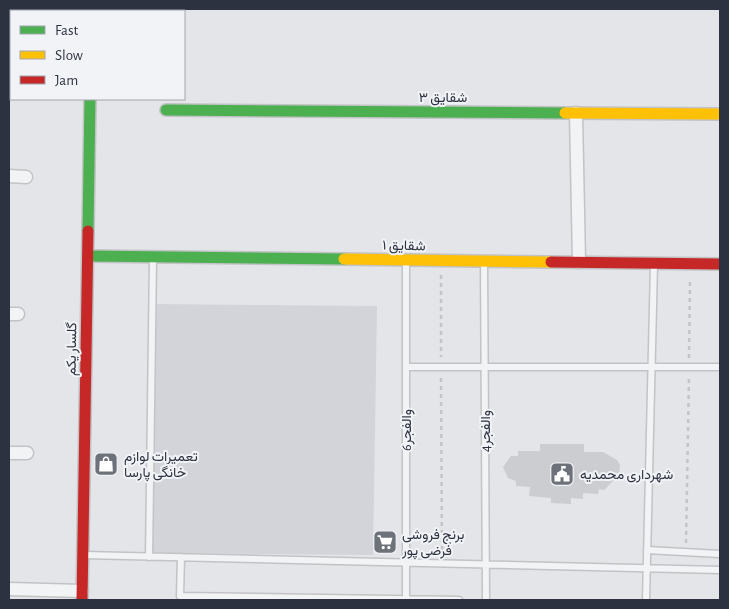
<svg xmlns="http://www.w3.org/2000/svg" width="729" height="609" font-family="'Alegreya Sans',Vazirmatn,sans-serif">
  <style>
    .built { fill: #d2d4da }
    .building { fill: #cccdd0 }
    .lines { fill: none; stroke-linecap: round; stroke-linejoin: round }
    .lane-casing { stroke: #c2c3c6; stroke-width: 9 }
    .street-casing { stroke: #c2c3c6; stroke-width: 15 }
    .fast-casing { stroke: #c2c3c6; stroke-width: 14 }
    .slow-casing { stroke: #c2c3c6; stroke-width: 14 }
    .jam-casing { stroke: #c2c3c6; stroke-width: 14 }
    .path { stroke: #c4c4c7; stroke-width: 2.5; stroke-dasharray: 4 4; stroke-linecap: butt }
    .lane { stroke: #f2f3f4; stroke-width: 6 }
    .street { stroke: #f2f3f4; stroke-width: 12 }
    .fast { stroke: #4caf50; stroke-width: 11 }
    .slow { stroke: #ffc107; stroke-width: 11 }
    .jam { stroke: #c62828; stroke-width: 11 }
    .labels { text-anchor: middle; stroke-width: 4; stroke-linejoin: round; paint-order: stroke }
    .street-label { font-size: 14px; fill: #2c323f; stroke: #f1f3f6 }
    .poi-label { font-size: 14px; fill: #2c323f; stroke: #f1f3f6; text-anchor: start }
  </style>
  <rect width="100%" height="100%" fill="#e3e5e8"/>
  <path class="built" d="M154,304L377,306L373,555L151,553Z"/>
  <path class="building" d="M540,444H584V452H603L617,460L620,465L619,475L604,490L599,489L598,494L583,493V499L571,498V504L551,503V498L529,496L530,487L516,486V481L508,478L503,467L511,456H518V451H540Z"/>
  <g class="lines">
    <g class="lane-casing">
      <path id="lane" d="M484,262L486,600
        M406,367H720
        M647,550L720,554
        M84,555L720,570
        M149,557L153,258
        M181,557L180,596L459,600
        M406,599V261
        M646,600L654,264"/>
    </g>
    <g class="street-casing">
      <path id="street" d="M576,113L579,262
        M9,176L26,177
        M9,314H18
        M9,453H27
        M9,589L82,591"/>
    </g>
    <g class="fast-casing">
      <path id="fast" d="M166,110L565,113
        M88,231L90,99
        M88,256L344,259"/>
    </g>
    <g class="slow-casing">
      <path id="slow" d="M91,9V11
        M565,113L720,114
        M344,259L551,262"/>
    </g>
    <g class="jam-casing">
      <path id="jam" d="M551,262L720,264
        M82,600L88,231"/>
    </g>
    <path class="path" d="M441,275V357
      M689,358L690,279
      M441,378L442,555
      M686,543L689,376"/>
    <use href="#lane" class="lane"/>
    <use href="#street" class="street"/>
    <use href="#fast" class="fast"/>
    <use href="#slow" class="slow"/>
    <use href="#jam" class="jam"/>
  </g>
  <defs>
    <g id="shop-square" transform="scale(1.25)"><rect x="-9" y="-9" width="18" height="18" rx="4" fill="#6c717a" stroke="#f1f3f6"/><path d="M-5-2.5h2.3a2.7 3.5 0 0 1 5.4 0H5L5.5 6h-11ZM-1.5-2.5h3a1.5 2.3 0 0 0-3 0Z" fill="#fff"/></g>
    <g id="civic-square" transform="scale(1.25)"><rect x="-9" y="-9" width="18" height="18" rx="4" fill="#6c717a" stroke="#f1f3f6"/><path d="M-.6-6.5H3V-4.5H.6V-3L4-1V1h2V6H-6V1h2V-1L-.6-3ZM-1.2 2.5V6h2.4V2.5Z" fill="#fff"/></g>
    <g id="supermarket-square" transform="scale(1.25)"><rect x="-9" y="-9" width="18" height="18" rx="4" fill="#6c717a" stroke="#f1f3f6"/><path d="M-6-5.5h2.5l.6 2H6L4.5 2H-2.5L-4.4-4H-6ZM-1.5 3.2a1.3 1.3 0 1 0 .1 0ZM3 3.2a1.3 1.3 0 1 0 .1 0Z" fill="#fff"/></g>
  </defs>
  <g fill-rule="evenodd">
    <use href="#shop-square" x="106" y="464"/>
    <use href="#civic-square" x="562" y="474"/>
    <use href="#supermarket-square" x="385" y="542"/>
  </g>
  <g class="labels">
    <g class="street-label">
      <text x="443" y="102">شقایق ۳</text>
      <text transform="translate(404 245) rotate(1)" y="5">شقایق ۱</text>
      <text transform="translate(71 349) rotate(-89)" y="5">گلسار یکم</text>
      <text transform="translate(406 430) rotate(-90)" y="5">والفجر6</text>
      <text transform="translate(485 431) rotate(-90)" y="5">والفجر4</text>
    </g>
    <g class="poi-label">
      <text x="124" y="461">تعمیرات لوازم<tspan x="124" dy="16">خانگی پارسا</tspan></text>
      <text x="580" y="479">شهرداری محمدیه</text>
      <text x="402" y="539">برنج فروشی<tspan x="402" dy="16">فرضی پور</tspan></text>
    </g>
  </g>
  <rect width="729" height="609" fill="none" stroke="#2c323f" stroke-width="20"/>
  <rect x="10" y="10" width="175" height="90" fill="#f1f3f6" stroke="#a2a6ad"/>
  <rect x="20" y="26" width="25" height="8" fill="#4caf50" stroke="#a2a6ad"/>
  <text x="55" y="35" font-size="15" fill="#2c323f">Fast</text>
  <rect x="20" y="51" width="25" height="8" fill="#ffc107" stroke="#a2a6ad"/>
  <text x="55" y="60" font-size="15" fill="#2c323f">Slow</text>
  <rect x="20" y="76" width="25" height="8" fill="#c62828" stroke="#a2a6ad"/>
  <text x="55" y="85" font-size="15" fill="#2c323f">Jam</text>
</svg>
